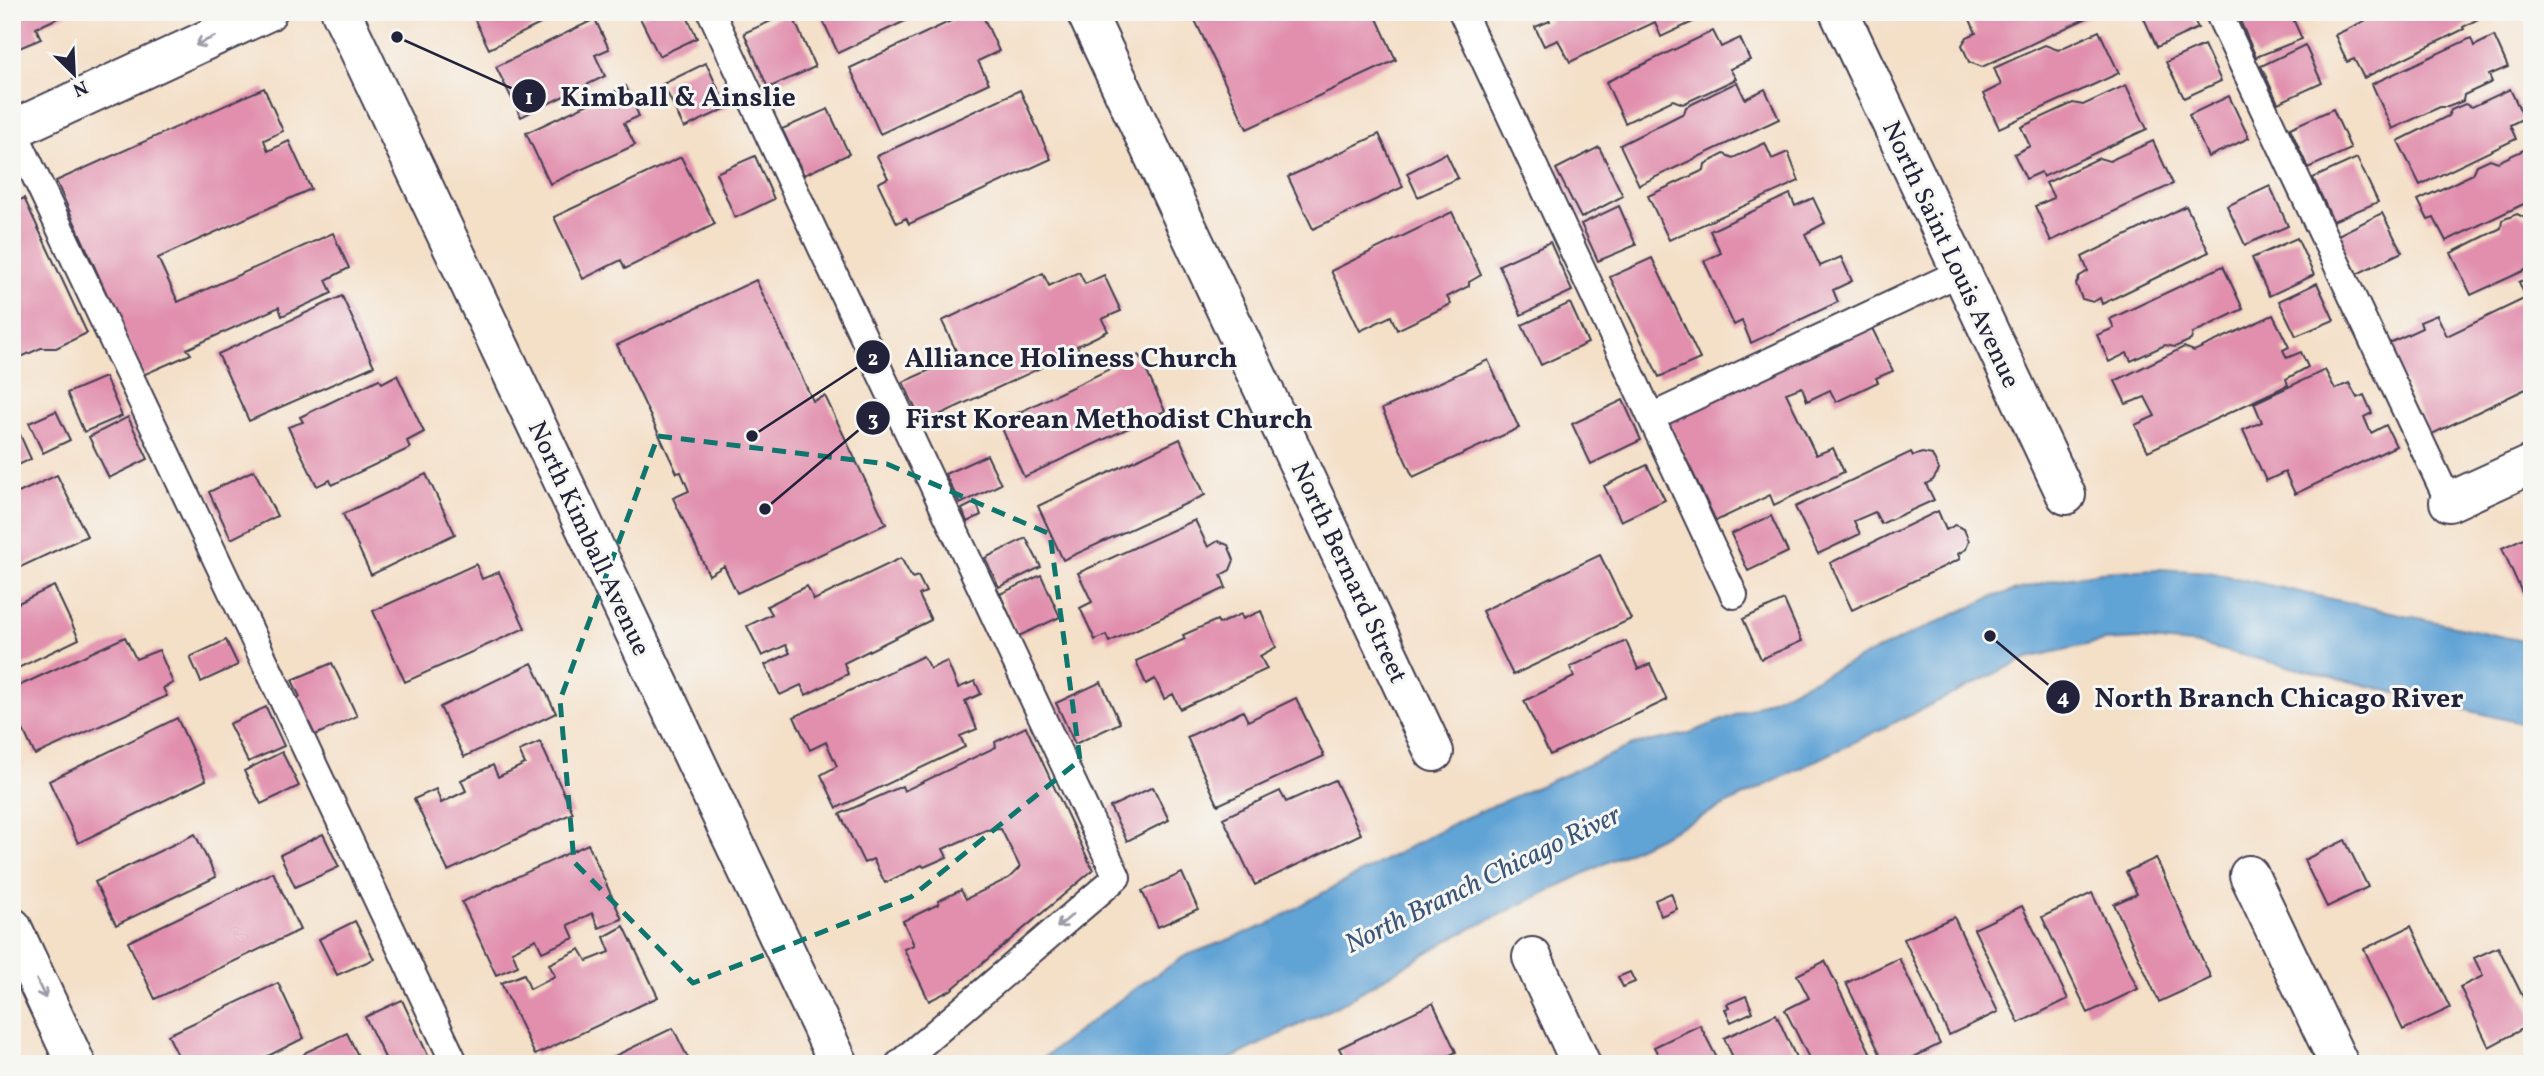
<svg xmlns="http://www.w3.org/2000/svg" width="2544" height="1076" font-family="Vollkorn,serif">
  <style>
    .water { fill: #61a3d5; stroke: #426288; stroke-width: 2 }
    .building { fill: #e18fad }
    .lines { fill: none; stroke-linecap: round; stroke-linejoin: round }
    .service-casing { stroke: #423e50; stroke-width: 30 }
    .minor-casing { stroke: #423e50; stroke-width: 42 }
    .tertiary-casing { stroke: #423e50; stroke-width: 42 }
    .service { stroke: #fff; stroke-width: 26 }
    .minor { stroke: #fff; stroke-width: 38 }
    .tertiary { stroke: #fff; stroke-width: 38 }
    .oneway { stroke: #9c9ca7 }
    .marked { fill: none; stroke: #0f766e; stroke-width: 5; stroke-dasharray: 14 9; stroke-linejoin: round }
    .labels { text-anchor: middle; stroke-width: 6; stroke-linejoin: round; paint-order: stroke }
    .street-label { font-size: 26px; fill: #22223b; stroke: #f6f6f2 }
    .water-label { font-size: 28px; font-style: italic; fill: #3b5679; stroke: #f6f6f2 }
    .leader { fill: none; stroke: #22223b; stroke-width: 2.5 }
    .callout-dot { fill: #22223b; stroke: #f6f6f2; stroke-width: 2.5 }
    .mark-label { font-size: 21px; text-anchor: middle; font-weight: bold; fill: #fff }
    .callout-label { font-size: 28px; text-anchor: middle; font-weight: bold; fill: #22223b; stroke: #f6f6f2; stroke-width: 6; stroke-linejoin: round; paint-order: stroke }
  </style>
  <rect width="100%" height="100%" fill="#f6f6f2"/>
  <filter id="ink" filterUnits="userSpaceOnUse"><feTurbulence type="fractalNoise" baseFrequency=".0143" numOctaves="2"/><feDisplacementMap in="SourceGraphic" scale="14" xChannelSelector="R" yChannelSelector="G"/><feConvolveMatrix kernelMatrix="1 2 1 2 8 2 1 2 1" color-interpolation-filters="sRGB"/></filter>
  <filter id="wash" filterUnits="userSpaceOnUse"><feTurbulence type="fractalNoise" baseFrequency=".00686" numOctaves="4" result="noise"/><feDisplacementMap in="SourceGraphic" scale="28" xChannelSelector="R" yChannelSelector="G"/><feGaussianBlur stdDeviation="1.57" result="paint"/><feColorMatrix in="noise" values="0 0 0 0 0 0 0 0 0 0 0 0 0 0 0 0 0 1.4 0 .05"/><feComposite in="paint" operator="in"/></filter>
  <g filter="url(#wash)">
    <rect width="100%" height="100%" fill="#f4dfc7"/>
    <path class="water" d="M2158,569L2209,572L2532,643V726L2201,645L2140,639L2104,641L2027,658L1454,937L1337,1006L1220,1064H1035L1137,987L1185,956L1267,925L1315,897L1458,821L1633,745L1687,734L1748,710L1992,597L2049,581L2100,572Z"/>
    <g id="blocks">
      <path class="building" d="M12,12H71L36,28L41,39L12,51Z
        M471,12H565L489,49Z
        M651,12H685L697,38L659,56L640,18Z
        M791,12L815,67L768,88L744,33Z
        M819,12H924L838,53Z
        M970,12H981L999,51L978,61L989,83L880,134L850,68Z
        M1191,12H1374L1396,60L1247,129Z
        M1546,12H1714L1661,37L1655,22L1570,62L1558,40L1544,46L1535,27L1550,21Z
        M1973,12H2100L1982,67L1969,62L1962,45L1967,37L1976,33L1968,15Z
        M2141,12H2190L2198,28L2157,47Z
        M2240,12H2290L2302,39L2256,57L2237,14Z
        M2383,12H2475L2478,19L2463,27L2464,29L2364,78L2354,59L2347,62L2335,35Z
        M595,19L609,49L595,55L605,76L521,117L496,67Z
        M1713,31L1721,47L1740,38L1750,60L1730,69L1736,79L1683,104L1673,100L1625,123L1606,82Z
        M2099,31L2119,73L1999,128L1983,94L2001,85L1994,68L2045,45L2058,50Z
        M2494,36L2508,67L2489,75L2492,82L2464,95L2463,101L2448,107H2440L2392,129L2372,84L2471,38L2474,46Z
        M2204,45L2221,81L2184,98L2166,62Z
        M2305,45L2322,83L2278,103L2261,66Z
        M706,63L727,108L684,128L663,84Z
        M1737,82L1745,99L1765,89L1779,119L1639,185L1620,145L1684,113L1686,107Z
        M2126,85L2147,129L2043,177L2041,172L2026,179L2014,154L2030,146L2021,127L2073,103L2083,105Z
        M626,86L639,116L624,123L635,145L550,184L526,133Z
        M264,88L283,131L264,140L268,151L289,141L311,189L158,258L178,302L333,233L349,268L326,280L332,293L282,316L279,307L187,349L191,354L143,375L56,181Z
        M2510,89L2524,118L2510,125L2516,139L2420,185L2398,141L2448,116L2451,110L2465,104L2472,107Z
        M1020,90L1051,159L909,224L906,218L897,223L878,183L888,178L877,156Z
        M2229,96L2249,138L2208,157L2189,115Z
        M828,109L849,154L804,175L782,129Z
        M2333,109L2351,149L2308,168L2290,128Z
        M1379,134L1403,187L1313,229L1288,177Z
        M2153,141L2173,184L2051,241L2035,206L2054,198L2046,183L2099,158L2109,161Z
        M1765,143L1772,159L1788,152L1799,181L1669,240L1648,196L1704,170L1705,164L1724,154L1733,158Z
        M2532,146V200L2446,241L2434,218L2428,220L2418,200L2473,174L2477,165L2490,159L2498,162Z
        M1599,147L1623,196L1581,218L1556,169Z
        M1446,153L1458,178L1418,197L1407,173Z
        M755,156L774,199L735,218L716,173Z
        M681,157L715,224L625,269L621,260L583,279L554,217Z
        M2357,158L2378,202L2333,221L2313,178Z
        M2270,186L2288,226L2245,245L2227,206Z
        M1790,194L1795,206L1813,198L1825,223L1805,234L1820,266L1841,257L1852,281L1833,290L1838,302L1751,343L1742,321L1734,325L1704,261L1721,253L1710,231Z
        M24,198L87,333L56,348H41L12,361V204Z
        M1619,206L1636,245L1598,261L1581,224Z
        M2186,206L2209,252L2102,304L2100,298L2093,302L2082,299L2076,284L2080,276L2088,271L2082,257Z
        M1452,212L1481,275L1469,282V286L1447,297L1451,304L1397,330L1391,316L1360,331L1331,271Z
        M2382,213L2402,252L2357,274L2338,235Z
        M2517,214L2525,218L2532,215V267L2471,295L2451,253L2501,228L2502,220Z
        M2297,238L2314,275L2269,296L2252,258Z
        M1550,242L1572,291L1521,315L1499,265Z
        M1652,258L1700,359L1659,377L1610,277Z
        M2223,266L2243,309L2193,333L2191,340L2175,347L2165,345L2131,361L2127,353L2109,362L2097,335L2114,328L2110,319Z
        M1079,272L1085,284L1104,275L1121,311L1102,319L1108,331L1077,346L1079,350L922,423L903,382L959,357L942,321L1043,273L1049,286Z
        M2532,276V386L2430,435L2387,344L2422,328L2420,322L2437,315L2447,336L2526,298L2519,282Z
        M756,280L813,401L825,396L886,524L737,593L724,566L709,575L673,498L689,491L681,472L677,473L617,345Z
        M2317,283L2334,320L2296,336L2279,301Z
        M342,296L374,366L249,421L218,354Z
        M1570,303L1588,343L1541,365L1522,325Z
        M2273,315L2289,347L2283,350L2287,358L2301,352L2308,367L2286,379L2288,385L2148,451L2135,425L2155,416L2145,397L2126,404L2115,381L2184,347L2194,351Z
        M1870,324L1893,371L1876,378L1878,382L1836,402L1830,390L1807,401L1802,387L1786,393L1816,455L1833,448L1844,472L1774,505L1770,495L1716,521L1668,421Z
        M1139,355L1165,411L1024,477L999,422Z
        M1488,360L1519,428L1413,477L1382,409Z
        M2325,370L2335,389L2349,383L2357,398L2364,395L2372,413L2364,417L2371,433L2386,425L2396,446L2295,494L2285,472L2266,481L2243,430L2262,422L2254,403Z
        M397,375L424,432L407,441L410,448L332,485L330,480L317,486L288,427L303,422L300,417L379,379L382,383Z
        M105,377L122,416L84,432L67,393Z
        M1623,400L1641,440L1591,464L1572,424Z
        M56,411L70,440L43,453L29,423Z
        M12,417L31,459L12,468Z
        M128,417L148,459L109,478L89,437Z
        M1180,439L1205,495L1063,560L1038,506Z
        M1911,452L1913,456L1922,453L1932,455L1939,470L1933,480L1926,484L1934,500L1881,524L1875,512L1854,521L1860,534L1818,554L1795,507Z
        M987,455L1001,484L960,504L945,474Z
        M1647,465L1665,500L1621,521L1604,486Z
        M254,470L277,516L231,539L209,492Z
        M426,474L455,534L371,575L343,514Z
        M57,475L87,536L12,571V496Z
        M976,502L981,515L967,522L962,509Z
        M1938,511L1946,530L1955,525L1964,529L1969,541L1966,549L1958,554L1960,559L1852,610L1830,563Z
        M1771,516L1788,552L1748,571L1731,534Z
        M1195,520L1208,547L1218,541L1228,545L1234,560L1230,570L1221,575L1226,588L1109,642L1106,635L1095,640L1080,608L1092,602L1078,573Z
        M2532,534V591L2523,595L2502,548Z
        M1026,538L1041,567L999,587L985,558Z
        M1600,555L1631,619L1513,675L1482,611Z
        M901,558L912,578L918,576L926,592L919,595L931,620L844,663L848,674L806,695L801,685L780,695L765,665L790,653L786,645L762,656L747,626L772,614L767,606L807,586L814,600Z
        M476,564L482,579L499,572L525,628L405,682L373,611Z
        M1041,575L1060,617L1019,636L1000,594Z
        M54,586L79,639L12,671V606Z
        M1784,600L1802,641L1761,659L1743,619Z
        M1261,611L1276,647L1260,656L1267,669L1180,709L1173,694L1164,699L1155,679L1146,684L1136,661L1185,639L1183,635L1217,620L1219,624L1241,614L1243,619Z
        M125,637L136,659L159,650L173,683L163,688L167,696L35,755L12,706V689Z
        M226,640L238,665L201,682L190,657Z
        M1626,641L1638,669L1650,664L1667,700L1550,755L1524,701L1574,677L1570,667Z
        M923,656L930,669L947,661L958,688L975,681L981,694L965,701L977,729L960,736L965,747L837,808L821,775L837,766L826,742L810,750L794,717Z
        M332,663L357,716L313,736L296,699L300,697L292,680Z
        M532,663L556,713L464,757L440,707Z
        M1101,682L1120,723L1075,744L1056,703Z
        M1296,698L1324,756L1218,805L1187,737L1243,711L1248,721Z
        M266,707L284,746L248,762L229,724Z
        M177,718L206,780L78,843L49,781Z
        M1026,727L1093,870L951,990L929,1001L904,949L914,945L903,921L939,904L938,901L961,890L966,899L1009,878L1020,867L1001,829L986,830L943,849L947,857L924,867L922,865L885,883L873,859L864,863L840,814L902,786L904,791L996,747L995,742Z
        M540,742L573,813L448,871L414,799L436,789L441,803L466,791L461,780L493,765L498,777L525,764L519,751Z
        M282,752L299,786L261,804L244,771Z
        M1335,780L1361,834L1255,885L1223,818L1280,791L1286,802Z
        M1153,787L1169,820L1127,841L1110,807Z
        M195,834L216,877L116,925L95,882Z
        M323,834L339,867L295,887L280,855Z
        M2345,840L2368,887L2327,907L2304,860Z
        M588,844L622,919L599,928L592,913L568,925L574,938L542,952L536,939L512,951L518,966L496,975L462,902Z
        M2156,858L2211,978L2159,1002L2114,904L2137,894L2126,872Z
        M273,872L300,930L155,999L128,942Z
        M1182,873L1198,909L1158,927L1142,891Z
        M1671,893L1677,909L1661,916L1655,900Z
        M2092,893L2138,989L2088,1013L2042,917Z
        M2022,906L2068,999L2019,1023L1974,929Z
        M1954,917L1998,1012L1949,1035L1904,939Z
        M355,921L374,959L337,975L319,939Z
        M624,926L658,997L535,1055L501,983L524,974L530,989L555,976L549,964L580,949L587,961L610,952L604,937Z
        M2411,926L2450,1008L2403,1030L2364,949Z
        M2498,947L2532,1015V1024L2489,1047L2460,987L2483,976L2474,958Z
        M1899,958L1940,1044L1900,1064H1885L1846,983Z
        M1825,961L1876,1064H1812L1785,1010L1809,998L1797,975Z
        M1630,972L1635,982L1623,987L1618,977Z
        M278,983L304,1038L252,1064H182L168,1035Z
        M1746,996L1753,1012L1731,1022L1725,1009L1729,1008L1727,1004Z
        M402,1000L432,1064H388L365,1017Z
        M1433,1003L1456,1052L1432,1064H1347L1339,1048Z
        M1776,1014L1799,1064H1736L1724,1038Z
        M1700,1025L1720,1064H1663L1654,1047Z
        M673,1028L691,1064H598Z
        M347,1033L362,1064H289L301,1058L306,1052Z"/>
    </g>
  </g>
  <g filter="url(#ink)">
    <use href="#blocks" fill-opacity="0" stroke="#423e50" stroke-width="2"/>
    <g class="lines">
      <g class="service-casing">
        <path id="service" d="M711,12L1117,877L899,1064
          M1462,12L1734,595
          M2218,12L2449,502
          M12,127L455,1064
          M1651,417L1961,272"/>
      </g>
      <g class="minor-casing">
        <path id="minor" d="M1086,12L1434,752
          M1839,12L2066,495
          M12,130L267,12
          M2449,502L2532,464
          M2249,875L2339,1064
          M12,927L76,1064
          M1532,957L1581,1064"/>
      </g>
      <g class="tertiary-casing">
        <path id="tertiary" d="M341,12L839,1064"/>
      </g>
      <use href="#service" class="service"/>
      <use href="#minor" class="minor"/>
      <use href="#tertiary" class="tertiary"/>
    </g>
    <defs><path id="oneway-shaft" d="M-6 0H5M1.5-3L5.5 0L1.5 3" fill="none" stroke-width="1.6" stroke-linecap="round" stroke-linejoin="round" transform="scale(1.75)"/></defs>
    <g class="oneway">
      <use href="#oneway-shaft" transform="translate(205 41) rotate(155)"/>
      <use href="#oneway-shaft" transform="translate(1065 921) rotate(140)"/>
      <use href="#oneway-shaft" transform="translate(41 989) rotate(65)"/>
    </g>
  </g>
  <path class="marked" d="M658,436L887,464L1050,534L1080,760L911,897L693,983L574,862L560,700Z"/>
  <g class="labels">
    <g class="street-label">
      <text transform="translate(1952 254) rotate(65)" y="9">North Saint Louis Avenue</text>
      <text transform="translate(590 538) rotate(65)" y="9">North Kimball Avenue</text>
      <text transform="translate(1350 572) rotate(65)" y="9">North Bernard Street</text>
    </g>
    <g class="water-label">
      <text transform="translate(1482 878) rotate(-26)" y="10">North Branch Chicago River</text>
    </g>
  </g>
  <path class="leader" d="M397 37L529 96M752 436L873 357M765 509L873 418M1990 636L2063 697"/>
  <g class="callout-dot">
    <circle cx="397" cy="37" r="7"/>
    <circle cx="752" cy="436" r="7"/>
    <circle cx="765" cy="509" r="7"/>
    <circle cx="1990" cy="636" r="7"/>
    <circle cx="529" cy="96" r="18"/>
    <circle cx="873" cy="357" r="18"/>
    <circle cx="873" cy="418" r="18"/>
    <circle cx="2063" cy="697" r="18"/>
  </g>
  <g class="mark-label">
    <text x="529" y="104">1</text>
    <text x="873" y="365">2</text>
    <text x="873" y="426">3</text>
    <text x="2063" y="704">4</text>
  </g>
  <g class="callout-label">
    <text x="678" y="106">Kimball &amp; Ainslie</text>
    <text x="1071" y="367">Alliance Holiness Church</text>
    <text x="1109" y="428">First Korean Methodist Church</text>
    <text x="2279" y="707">North Branch Chicago River</text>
  </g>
  <rect width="2544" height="1076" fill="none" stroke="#f6f6f2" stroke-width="42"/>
  <g transform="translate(74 74) rotate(156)" stroke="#f6f6f2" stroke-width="5" paint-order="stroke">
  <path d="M0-5L12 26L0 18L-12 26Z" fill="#22223b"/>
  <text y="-10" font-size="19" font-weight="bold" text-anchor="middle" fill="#22223b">N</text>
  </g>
</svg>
